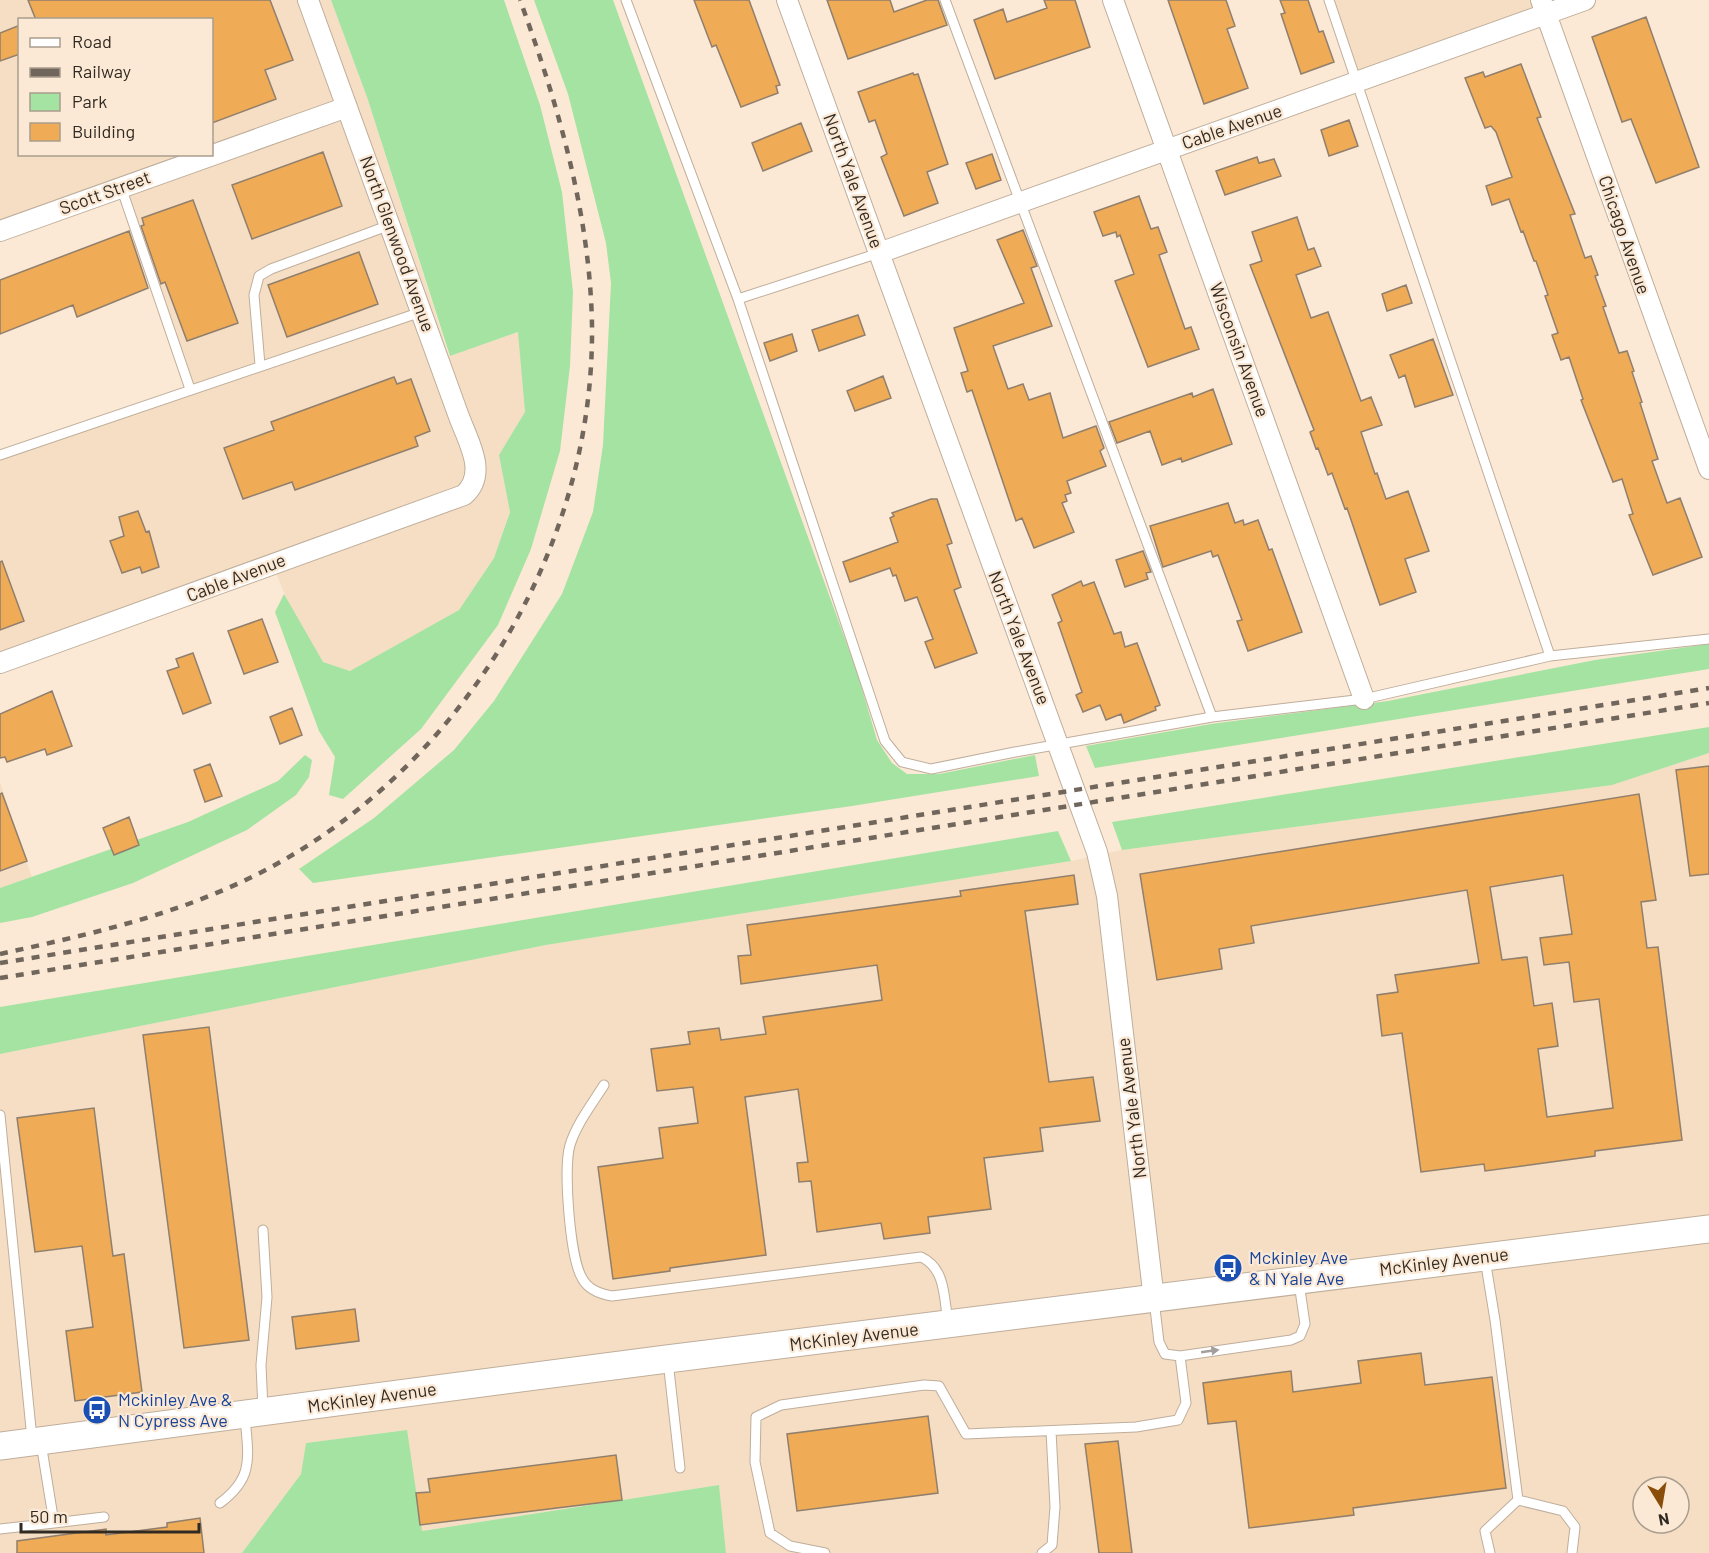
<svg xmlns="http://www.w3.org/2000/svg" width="1709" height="1553" viewBox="0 0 1709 1553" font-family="Barlow,sans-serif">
  <rect width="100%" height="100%" fill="#fbe9d5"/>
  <path fill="#f5dec4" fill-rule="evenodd" d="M0 0H331L367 97 449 356 519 332 525 412 499 455 510 511 494 558 459 610 350 671 323 662 292 611 272 564 0 663V455L189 389 121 188 0 231ZM20 20H212V154H20Z
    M1329 0H1541L1547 14 1359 83Z
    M1709 753V1553H726L719 1485 421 1531 406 1430 306 1443 301 1474 242 1553H0V1054L546 945 1071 861 1122 850 1612 785ZM1643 1487H1679V1523H1643Z
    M0 782 32 877 0 888Z"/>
  <path fill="#a4e3a1" d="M331 0H504L540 105 562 192 573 292 570 366 560 451 531 549 498 625 421 729 343 799 329 795 335 757 319 731 275 612 284 594 323 662 350 671 459 610 494 558 510 512 499 455 525 412 518 332 450 356 367 97Z
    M534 0H613L857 672 877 740 892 763 907 774H939L1035 755 1039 776 852 806 313 883 299 869 374 818 454 750 494 701 562 594 593 512 603 445 611 283 606 243 568 94Z
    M1709 644V669L1095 768 1086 746 1211 724 1388 701 1595 660Z
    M1709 727V753L1612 785 1122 850 1112 822Z
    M305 755 312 760 309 777 296 795 247 830 133 883 32 917 0 923V888L188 822 278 781Z
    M1058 831 1071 861 546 945 0 1054V1007Z
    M407 1430 422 1531 719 1485 726 1553H242L301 1474 306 1443Z"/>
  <path fill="#efab55" stroke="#907f6d" stroke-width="1.5" fill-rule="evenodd" d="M28 0H270L293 60 265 70 276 99 212 123V20H36Z
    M694 0H749L780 85 776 86 778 93 741 107 716 45 712 47Z
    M827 0H890L894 12 927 0H938L947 25 848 59Z
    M1044 0H1075L1090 47 995 79 974 20 1003 9 1007 22 1047 8Z
    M1168 0H1226L1235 26 1227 29 1248 88 1204 104Z
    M1280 0H1308L1319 32 1323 31 1334 62 1301 74 1281 14 1285 13Z
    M1646 17 1699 167 1656 183 1631 119 1622 122 1592 37Z
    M20 25V54L0 61V33Z
    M1521 64 1541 117 1537 118 1575 214 1570 215 1585 258 1591 256 1598 275 1595 276 1606 306 1603 307 1619 353 1627 351 1634 371 1632 372 1642 402 1640 403 1658 459 1652 461 1667 503 1680 498 1702 557 1653 575 1629 515 1633 514 1622 479 1613 482 1581 400 1583 399 1569 357 1561 360 1552 335 1558 333 1545 296 1548 295 1536 261H1534L1523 231 1521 232 1509 199 1492 205 1486 186 1512 177 1496 132 1491 126 1485 128 1465 78 1483 72 1485 77Z
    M913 73 914 75 918 74 948 164 927 172 938 203 904 216 881 157 887 154 875 120 869 122 858 92Z
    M1349 120 1358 146 1329 156 1321 130Z
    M801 123 812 151 763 171 752 143Z
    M323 152 342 206 252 239 232 185Z
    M992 154 1001 180 976 189 966 163Z
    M1257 157 1259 163 1274 159 1281 176 1225 195 1216 171Z
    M1139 196 1151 229 1158 227 1167 252 1159 255 1185 329 1191 327 1199 349 1148 367 1115 281 1134 274 1120 235 1117 237 1116 232 1103 236 1094 212Z
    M193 200 238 323 187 341 165 282 161 284 141 226 144 225 142 218Z
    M1297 217 1308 250 1314 248 1321 266 1296 275 1311 318 1328 312 1361 401 1371 397 1382 425 1361 432 1375 474 1377 473 1386 499 1408 491 1429 551 1405 559 1416 592 1380 605 1347 508 1345 509 1332 473 1328 475 1318 448 1316 449 1310 432 1314 430 1250 265 1262 261 1252 232Z
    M1023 230 1037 266 1031 268 1052 326 993 346 1008 389 1023 384 1029 400 1050 393 1063 438 1096 426 1104 448 1100 451 1106 466 1067 481 1071 493 1065 495 1067 501 1062 503 1074 532 1034 548 1022 518 1016 521 972 390 967 392 961 373 968 371 954 328 1024 303 997 240Z
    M129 231 148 288 77 317 73 305 0 334V280Z
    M359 252 378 304 287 337 268 285Z
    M1406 285 1412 303 1387 311 1382 294Z
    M858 315 865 335 819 351 812 330Z
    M792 334 797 351 770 361 764 343Z
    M1433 339 1453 395 1415 407 1405 375 1399 378 1390 355Z
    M883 376 891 398 855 411 847 391Z
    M394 377 397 384 411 379 430 431 415 437 418 446 295 490 292 482 243 499 224 448 274 430 271 422Z
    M1213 389 1232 444 1182 462 1181 458 1162 465 1150 431 1117 443 1109 422 1192 393 1193 397Z
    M931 499H937L952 543 947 545 961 587 954 590 977 653 935 668 925 642 933 639 917 597 905 601 896 575 893 576 890 568 850 582 843 562 898 542 890 518 894 516 892 513Z
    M1228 503 1235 523 1243 520 1244 525 1258 520 1269 550 1272 549 1302 632 1248 651 1237 621 1242 620 1218 555 1213 557 1211 551 1163 567 1150 526Z
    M138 511 146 532 149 531 159 567 142 573 140 567 122 573 110 541 124 536 119 517Z
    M1143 551 1151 572 1146 573 1148 579 1125 587 1116 560Z
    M2 561 24 621 0 630V562Z
    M1081 581 1083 586 1094 582 1114 634 1121 632 1125 647 1137 643 1160 705 1155 707 1156 710 1124 723 1121 714 1106 720 1100 705 1083 712 1076 695 1082 692 1058 623 1062 621 1052 595Z
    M262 619 278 662 244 674 228 631Z
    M193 653 211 703 183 714 167 671 179 667 176 659Z
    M52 691 72 746 47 755 45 749 7 762 5 757 0 758V714Z
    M292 708 302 735 280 744 270 717Z
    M210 764 222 796 205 802 194 770Z
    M1709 766V874L1690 876 1676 770Z
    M2 793 27 861 0 871V794Z
    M1639 794 1656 900 1641 902 1647 948 1658 947 1682 1140 1595 1151V1156L1485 1171 1484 1164 1421 1172 1402 1033 1382 1036 1377 995 1398 992 1395 975 1479 963 1467 890 1251 926 1254 943 1219 949 1222 969 1157 980 1140 874ZM1563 875 1572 934 1540 938 1544 965 1569 962 1574 1002 1599 999 1613 1108 1547 1117 1538 1049 1558 1046 1552 1003 1534 1006 1527 957 1502 960 1490 887Z
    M129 817 139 845 114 855 103 828Z
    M1074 875 1078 904 1025 911 1049 1082 1093 1077 1100 1121 1040 1128 1043 1151 984 1158 991 1209 928 1217 930 1233 884 1239 881 1223 817 1232 811 1181 799 1182 797 1163 808 1162 798 1089 745 1097 766 1255 670 1268V1271L613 1279 598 1167 663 1158 659 1128 698 1123 693 1087 657 1091 651 1049 690 1044 688 1032 719 1028 721 1040 766 1034 763 1017 882 1000 877 965 741 984 738 956 751 955 747 925 961 896 960 891Z
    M209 1027 249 1340 184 1348 143 1035Z
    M94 1108 113 1256 124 1254 142 1392 75 1401 66 1331 93 1327 82 1246 35 1252 17 1118Z
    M355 1309 359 1341 296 1349 292 1317Z
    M1421 1353 1425 1385 1492 1377 1506 1488 1353 1508 1354 1515 1249 1528 1236 1421 1208 1424 1203 1383 1291 1371 1293 1392 1361 1383 1358 1361Z
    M928 1416 938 1493 797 1511 787 1434Z
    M1118 1441 1132 1553H1099L1085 1444Z
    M616 1455 622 1500 420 1525 416 1493 430 1492 428 1479Z
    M200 1518 204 1553H17V1541L106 1529V1535L167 1527V1523Z"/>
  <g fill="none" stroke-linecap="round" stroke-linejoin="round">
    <g stroke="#bfae9b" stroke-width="11">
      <path id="lane" d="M626 0 738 299 885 741 902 762 931 769 1015 752 1212 717 1364 699 1550 656 1709 639
        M945 0 1212 717
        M1329 0 1550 656
        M121 187 190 389
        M738 299 879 253
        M260 365 254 295 259 276 271 269 390 225
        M0 455 421 312
        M604 1085C592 1104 577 1123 570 1145 563 1168 570 1258 582 1278 588 1290 600 1294 612 1296L921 1257C946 1268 944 1299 948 1323
        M0 1115 32 1439
        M1485 1259 1495 1320 1518 1500
        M1154 1300 1159 1342 1165 1354 1180 1356 1291 1340 1300 1336 1305 1324 1299 1283
        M668 1361 680 1468
        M263 1410 261 1365 267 1297 263 1230
        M1518 1500 1563 1511 1575 1527 1572 1553
        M220 1503C255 1477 248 1456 245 1417
        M54 1523 104 1517
        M0 1529 54 1523 41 1443
        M825 1553 790 1546 770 1533 755 1462 756 1417 781 1405 924 1385 939 1386 966 1434 1136 1427 1178 1420 1186 1403 1180 1356
        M1042 1553 1052 1545 1055 1507 1051 1431
        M1490 1553 1485 1531 1518 1500"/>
    </g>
    <g stroke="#bfae9b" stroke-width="22">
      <path id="street" d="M787 0 1097 852 1107 896 1154 1300
        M1113 0 1364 699
        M1541 0 1709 469
        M0 231 347 107
        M879 253 1585 0
        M0 663 464 495C489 473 467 440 458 414L308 0"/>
    </g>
    <g stroke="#bfae9b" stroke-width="29">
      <path id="secondary" d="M0 1446 667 1359 1709 1229"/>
    </g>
    <use href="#lane" stroke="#fff" stroke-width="9"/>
    <use href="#street" stroke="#fff" stroke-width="20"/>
    <use href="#secondary" stroke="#fff" stroke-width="27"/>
    <path stroke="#71665b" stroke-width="4.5" stroke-dasharray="8 8" stroke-linecap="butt" d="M0 954C77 937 156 920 228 888 445 794 595 562 592 325 590 214 558 104 520 0
      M0 963 1709 688
      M0 978 1709 703"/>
  </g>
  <defs><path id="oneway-solid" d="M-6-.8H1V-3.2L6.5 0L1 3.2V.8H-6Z" transform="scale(1.5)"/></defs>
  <use fill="#a29f9c" href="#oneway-solid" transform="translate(1210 1351) rotate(-8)"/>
  <defs>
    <g id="bus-disc" transform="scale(1.5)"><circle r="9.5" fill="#1a4fb4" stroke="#fbe9d5"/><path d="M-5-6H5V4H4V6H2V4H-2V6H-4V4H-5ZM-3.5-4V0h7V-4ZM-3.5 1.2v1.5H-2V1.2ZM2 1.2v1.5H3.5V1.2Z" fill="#fff"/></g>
  </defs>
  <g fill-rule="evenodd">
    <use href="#bus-disc" x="1228" y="1268"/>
    <use href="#bus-disc" x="97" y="1410"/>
  </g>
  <g text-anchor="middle" stroke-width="4.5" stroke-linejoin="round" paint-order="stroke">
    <g font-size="18" fill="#312a22" stroke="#fbe9d5">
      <text transform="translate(1232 127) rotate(-19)" y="6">Cable Avenue</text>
      <text transform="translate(853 181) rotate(70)" y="6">North Yale Avenue</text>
      <text transform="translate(105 193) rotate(-20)" y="6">Scott Street</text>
      <text transform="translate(1624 235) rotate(71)" y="6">Chicago Avenue</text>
      <text transform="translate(397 244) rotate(70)" y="6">North Glenwood Avenue</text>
      <text transform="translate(1239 350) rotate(70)" y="6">Wisconsin Avenue</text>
      <text transform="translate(236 578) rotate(-21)" y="6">Cable Avenue</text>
      <text transform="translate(1019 638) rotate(69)" y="6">North Yale Avenue</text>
      <text transform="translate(1132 1108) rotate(-97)" y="6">North Yale Avenue</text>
      <text transform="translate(1444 1262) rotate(-7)" y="6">McKinley Avenue</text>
      <text transform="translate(854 1337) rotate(-7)" y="6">McKinley Avenue</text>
      <text transform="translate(372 1398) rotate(-8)" y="6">McKinley Avenue</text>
    </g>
    <g font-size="18" fill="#164399" stroke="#fbe9d5" text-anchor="start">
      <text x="1249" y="1264">Mckinley Ave<tspan x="1249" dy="21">&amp; N Yale Ave</tspan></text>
      <text x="118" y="1406">Mckinley Ave &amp;<tspan x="118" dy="21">N Cypress Ave</tspan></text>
    </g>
  </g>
  <rect x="18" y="18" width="195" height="138" fill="#fbe9d5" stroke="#aa9d8d" stroke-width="1.5"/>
  <rect x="30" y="38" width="30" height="9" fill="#ffffff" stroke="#aa9d8d" stroke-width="1.5"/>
  <text x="72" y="48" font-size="18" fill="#312a22">Road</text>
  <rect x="30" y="68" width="30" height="9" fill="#71665b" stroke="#aa9d8d" stroke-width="1.5"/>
  <text x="72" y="78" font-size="18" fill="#312a22">Railway</text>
  <rect x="30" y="93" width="30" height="18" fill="#a4e3a1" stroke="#aa9d8d" stroke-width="1.5"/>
  <text x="72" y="108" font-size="18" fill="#312a22">Park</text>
  <rect x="30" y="123" width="30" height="18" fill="#efab55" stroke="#aa9d8d" stroke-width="1.5"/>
  <text x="72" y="138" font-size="18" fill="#312a22">Building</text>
  <g transform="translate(1661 1505) rotate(169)"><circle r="28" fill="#fbe9d5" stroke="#aa9d8d" stroke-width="1.5"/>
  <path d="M0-4.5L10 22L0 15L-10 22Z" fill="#8a4e0a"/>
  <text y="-9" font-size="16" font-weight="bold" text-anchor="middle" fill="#312a22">N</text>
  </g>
  <path d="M21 1523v9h178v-9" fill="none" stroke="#312a22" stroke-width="3"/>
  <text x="30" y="1523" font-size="18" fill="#312a22" stroke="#fbe9d5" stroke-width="4.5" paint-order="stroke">50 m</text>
</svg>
